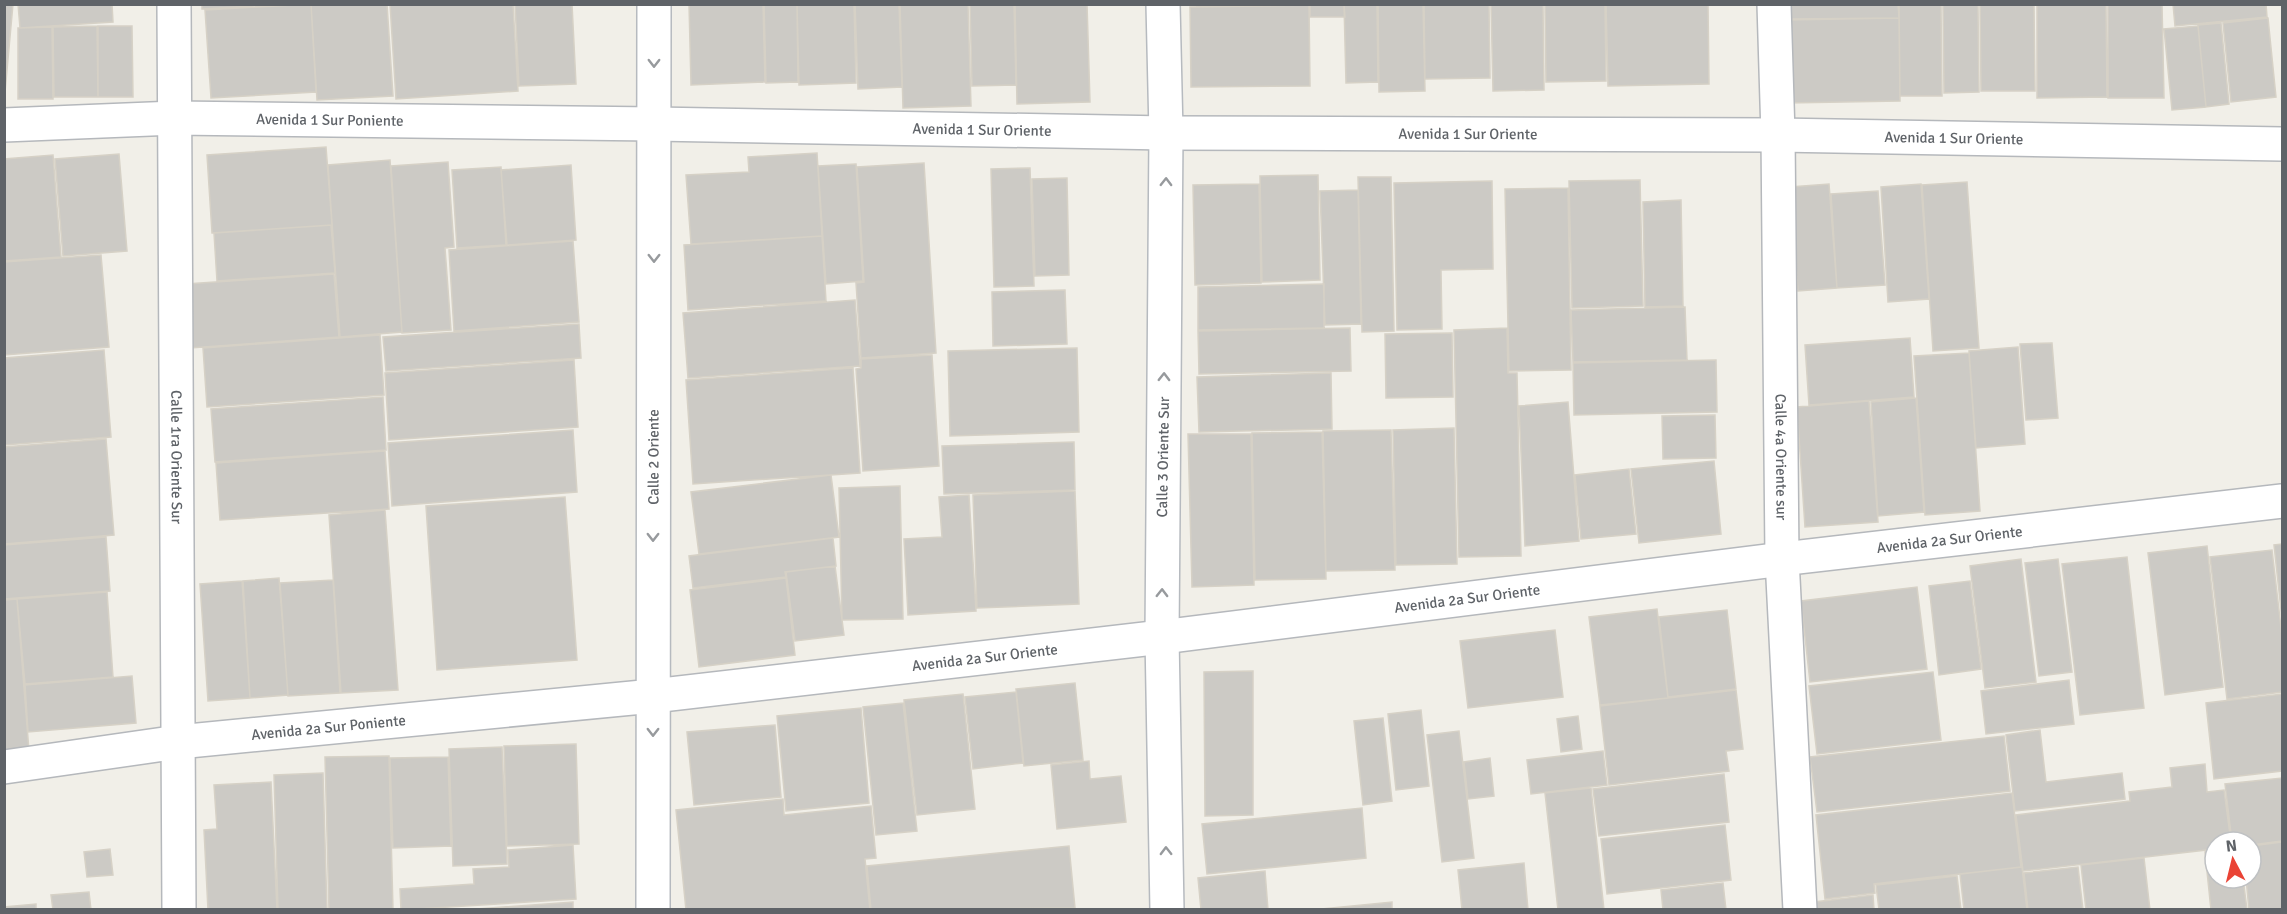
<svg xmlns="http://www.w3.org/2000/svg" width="2287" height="914" viewBox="0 0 2287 914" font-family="Signika,sans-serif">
  <rect width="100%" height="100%" fill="#f1efe8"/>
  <path fill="#cccac5" stroke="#d6d1c6" stroke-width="1.5" d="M4 4H13L5 92H4Z
    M18 4H112L113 22 20 28Z
    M202 4H284L202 9Z
    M311 4 316 92 211 98 205 10Z
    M311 4H387L393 96 317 100Z
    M390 4H513L518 91 396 99Z
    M515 4H572L576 84 519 86Z
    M689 4H763L765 82 691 85Z
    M764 4H797L798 82 766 83Z
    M797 4H854L856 83 799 85Z
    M855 4H899L902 87 858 89Z
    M900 4H968L971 106 903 108Z
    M970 4H1014L1016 85 972 86Z
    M1015 4H1087L1090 102 1017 104Z
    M1197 4H1309V5L1197 7Z
    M1310 4H1344L1345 17H1310Z
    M1344 4H1377L1378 82 1346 83Z
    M1378 4H1423L1425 91 1379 92Z
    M1424 4H1489L1490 78 1425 79Z
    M1491 4H1543L1544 90 1493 91Z
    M1545 4H1605L1606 81 1546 82Z
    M1606 4H1708L1709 84 1608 86Z
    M1791 4H1898L1899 18 1791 19Z
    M1899 4H1941L1942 96H1900Z
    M1943 4H1978L1979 92 1944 93Z
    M1980 4H2034L2035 91H1981Z
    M2037 4H2106L2107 97 2037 98Z
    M2108 4H2162L2164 98H2108Z
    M2173 4H2266L2267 17 2175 26Z
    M1309 5 1310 86 1191 87 1190 7Z
    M1899 18 1900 101 1787 103 1786 20Z
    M2268 18 2276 97 2231 102 2223 23Z
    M2221 23 2229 104 2206 107 2198 25Z
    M97 26 98 97H54L53 27Z
    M98 26H132L133 97H98Z
    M2198 26 2206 107 2172 110 2164 29Z
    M52 27 53 99H18V28Z
    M326 147 332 225 212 233 207 155Z
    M817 153 822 236 691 244 686 175 749 172 748 157Z
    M119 154 127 251 63 256 55 159Z
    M53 155 61 257 4 261V159Z
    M390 160 402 332 340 337 328 165Z
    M448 162 454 247 445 248 451 330 402 333 391 166Z
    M924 163 936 353 861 358 856 283 864 282 857 167Z
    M856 164 863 281 826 284 818 166Z
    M571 165 576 240 507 245 501 170Z
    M501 167 506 245 457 248 452 170Z
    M1030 168 1034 286 994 287 991 169Z
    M1318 175 1320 280 1262 282 1260 176Z
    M1358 177H1391L1394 331 1362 332Z
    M1067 178 1069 275 1035 276 1032 179Z
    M1640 180 1643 306 1572 308 1569 181Z
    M1492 181 1493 269 1441 270 1442 329 1397 330 1394 183Z
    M1967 182 1979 348 1933 351 1922 185Z
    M1259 184 1261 283 1195 285 1193 185Z
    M1829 184 1837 288 1798 291 1790 187Z
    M1921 184 1929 299 1888 302 1881 187Z
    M1568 188 1571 370 1509 371 1505 189Z
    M1358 190 1361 324 1325 325 1320 191Z
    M1878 191 1885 285 1837 288 1831 194Z
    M1681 200 1683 306 1645 307 1643 202Z
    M331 225 335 273 217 281 214 233Z
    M822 236 826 301 688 310 684 245Z
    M573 241 579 322 454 331 449 250Z
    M101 255 109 347 4 355V262Z
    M334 274 339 337 190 348 186 284Z
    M1324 284V328L1198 330V287Z
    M1065 290 1067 344 993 346 992 292Z
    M855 300 860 366 688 378 683 313Z
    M1685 307 1687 360 1573 362 1571 310Z
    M579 324 581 358 386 371 383 337Z
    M1350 328 1351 371 1199 374 1198 331Z
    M1507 328 1508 373H1517L1521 556 1459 557 1454 330Z
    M1452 333 1453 397 1386 398 1385 334Z
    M380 335 384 395 207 407 203 348Z
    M1910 338 1914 397 1809 405 1805 345Z
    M2052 343 2058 418 2026 420 2020 344Z
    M2018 347 2025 444 1976 448 1969 351Z
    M1077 348 1079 432 950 436 948 351Z
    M104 350 111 437 4 445V358Z
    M1969 353 1980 511 1925 515 1914 356Z
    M932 355 939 466 863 471 856 369 861 368V359Z
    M574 360 578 427 389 440 385 373Z
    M1716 360 1717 412 1574 415 1573 363Z
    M853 368 860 473 693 484 686 380Z
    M1331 373 1332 429 1199 432 1197 377Z
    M383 397 386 450 215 462 211 409Z
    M1916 398 1924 512 1878 516 1871 402Z
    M1869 401 1878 522 1805 527 1797 407Z
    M1568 402 1579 541 1525 546 1519 406Z
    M1715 415 1716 458 1663 459 1662 416Z
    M1454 428 1457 564 1396 565 1393 430Z
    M573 430 577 492 392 506 388 443Z
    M1391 430 1395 570 1326 571 1323 431Z
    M1322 432 1326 579 1255 580 1252 433Z
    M1188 434H1251L1254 585 1192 587Z
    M106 439 114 535 4 544V447Z
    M1074 442 1075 490 944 494 942 446Z
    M385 451 389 509 220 520 216 463Z
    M1714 461 1721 534 1639 543 1631 469Z
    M1629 469 1636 534 1581 539 1575 475Z
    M831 475 839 537 699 554 691 492Z
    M900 486 903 619 842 620 839 488Z
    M1075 491 1079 604 977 608 973 495Z
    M969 495 976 611 908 615 904 539 942 537 939 497Z
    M565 497 577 660 437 670 426 506Z
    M385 510 398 690 341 693 329 515Z
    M106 537 110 591 4 599V545Z
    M833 538 836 566 785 572 786 577 693 588 689 556Z
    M2282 544V619L2274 545Z
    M2207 546 2223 687 2165 695 2148 553Z
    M2272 550 2282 636V692L2227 699 2210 557Z
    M2127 557 2144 708 2080 715 2062 564Z
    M2021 559 2036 682 1985 688 1970 566Z
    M2058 559 2072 672 2039 676 2025 563Z
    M835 566 844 635 795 641 786 572Z
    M279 578 288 695 250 698 243 581Z
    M786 578 795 655 699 667 690 590Z
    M333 580 340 693 288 696 280 583Z
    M242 581 250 698 208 701 200 584Z
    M1970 581 1981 669 1939 675 1929 586Z
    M1917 587 1927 669 1810 682 1801 601Z
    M107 592 113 677 25 684 17 599Z
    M17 599 29 751 4 753V600Z
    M1657 609 1668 698 1600 705 1589 617Z
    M1727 610 1736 689 1668 697 1659 617Z
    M1555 630 1563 697 1468 708 1460 641Z
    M1253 671V815L1205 816 1204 672Z
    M1933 672 1941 740 1817 754 1809 686Z
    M132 676 136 723 28 732 25 685Z
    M2069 680 2074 724 1986 734 1981 691Z
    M1075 683 1083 760 1024 766 1016 689Z
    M1736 690 1743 749 1726 751 1729 771 1609 785 1600 706Z
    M1016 692 1023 763 973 769 965 697Z
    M963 694 975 809 917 815 904 700Z
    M2282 694V771L2214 779 2206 703Z
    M903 703 917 831 876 835 863 707Z
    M861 708 869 803 786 811 777 716Z
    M1421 710 1429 786 1396 790 1388 714Z
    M1578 716 1582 749 1561 752 1557 719Z
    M1383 718 1392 801 1363 805 1354 721Z
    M775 725 781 797 694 805 687 732Z
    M2040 730 2046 782 2122 773 2125 799 2015 811 2006 735Z
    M1459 731 1474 858 1442 862 1427 735Z
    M2004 736 2010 791 1817 812 1810 757Z
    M576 744 579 844 507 846 504 746Z
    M502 747 507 864 453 866 449 749Z
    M1603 751 1607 785 1531 794 1527 760Z
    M389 756 393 910H329L325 757Z
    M448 757 451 846 393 848 390 758Z
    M1490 758 1494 796 1468 799 1464 762Z
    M1089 761 1090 779 1121 776 1126 822 1057 829 1051 765Z
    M2205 764 2207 792 2224 790 2231 842H2215V849L2023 871 2016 815 2130 801 2129 792 2172 787 2170 768Z
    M323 773 327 910H278L274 775Z
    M1724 774 1729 822 1599 836 1593 789Z
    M2282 778V841L2251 845V842H2232L2225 784Z
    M271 782 277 910H208L204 830 217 829 214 785Z
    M1591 788 1604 910H1558L1545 793Z
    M2012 793 2021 867 1874 884 1875 893 1825 899 1816 815Z
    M783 799 784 815 871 806 876 858 865 859 870 910H686L676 810Z
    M1362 808 1366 858 1207 874 1202 824Z
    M1725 825 1731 880 1607 894 1601 839Z
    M2282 842V910H2249L2246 878H2251V846Z
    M573 845 576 899 401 910 400 889 474 884 473 869 509 867 508 850Z
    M1069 846 1075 908 871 910 867 866Z
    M110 849 113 875 87 877 84 852Z
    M2215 851V878H2243L2247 910H2211L2205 852Z
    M2144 858 2150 910H2086L2081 865Z
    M1524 863 1528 910H1462L1458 870Z
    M2022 867 2027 910H1964L1960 874Z
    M2078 867 2083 910H2028L2024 873Z
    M1265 871 1268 910H1201L1198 878Z
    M1957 876 1961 910H1879L1876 885Z
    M1723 883 1726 910H1663L1661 890Z
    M89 892 91 910H53L51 895Z
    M1873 895 1874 910H1815L1814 902Z
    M573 902V910H463Z
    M1392 902V910H1322V909Z
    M36 904V910H4V907Z"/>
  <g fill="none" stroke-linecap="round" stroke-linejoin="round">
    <g stroke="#b5b8bc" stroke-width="36">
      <g id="minor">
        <path id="s1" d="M174 4 179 910"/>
        <path id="s2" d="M1774 4 1778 135 1782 559 1800 910"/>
        <path id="s3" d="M655 124 1166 133 1778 135 2282 144"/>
        <path id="s4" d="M4 767 178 742 653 696 1162 637 1782 559 2282 501"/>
      </g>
    </g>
    <g stroke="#b5b8bc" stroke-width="36">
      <g id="tertiary">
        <path id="s5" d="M4 125 175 118 655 124"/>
      </g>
    </g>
    <g stroke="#b6babf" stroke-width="36">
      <g id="secondary">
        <path d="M1163 4 1166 133 1162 637 1167 910"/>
        <path id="s6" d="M653 910 654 4"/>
      </g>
    </g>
    <use href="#minor" stroke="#fff" stroke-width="33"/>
    <use href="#tertiary" stroke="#fff" stroke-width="33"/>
    <use href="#secondary" stroke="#fff" stroke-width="33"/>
  </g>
  <defs><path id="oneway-chevron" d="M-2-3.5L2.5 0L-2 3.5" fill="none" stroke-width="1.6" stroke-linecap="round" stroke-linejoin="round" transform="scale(1.5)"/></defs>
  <g stroke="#979a9d">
    <use href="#oneway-chevron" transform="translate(654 63) rotate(90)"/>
    <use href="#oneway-chevron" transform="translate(1166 182) rotate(-89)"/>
    <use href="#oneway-chevron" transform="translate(654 258) rotate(90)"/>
    <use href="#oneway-chevron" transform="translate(1164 377) rotate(-89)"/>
    <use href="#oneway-chevron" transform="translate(653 537) rotate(90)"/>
    <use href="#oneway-chevron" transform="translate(1162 593) rotate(-89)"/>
    <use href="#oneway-chevron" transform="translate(653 732) rotate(90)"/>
    <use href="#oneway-chevron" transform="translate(1166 851) rotate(-91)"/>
  </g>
  <g text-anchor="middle" stroke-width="5" stroke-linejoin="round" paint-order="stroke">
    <g font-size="15" fill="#5f6368" stroke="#fff">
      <text dy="5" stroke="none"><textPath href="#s5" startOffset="326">Avenida 1 Sur Poniente</textPath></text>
      <text dy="5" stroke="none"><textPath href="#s3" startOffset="327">Avenida 1 Sur Oriente</textPath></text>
      <text dy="5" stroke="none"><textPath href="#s3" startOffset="813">Avenida 1 Sur Oriente</textPath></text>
      <text dy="5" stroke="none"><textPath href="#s3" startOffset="1299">Avenida 1 Sur Oriente</textPath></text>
      <text dy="5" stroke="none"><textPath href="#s1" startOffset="453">Calle 1ra Oriente Sur</textPath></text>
      <text dy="5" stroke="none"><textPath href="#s6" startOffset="453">Calle 2 Oriente</textPath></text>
      <text transform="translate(1163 457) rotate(-89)" y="5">Calle 3 Oriente Sur</text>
      <text dy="5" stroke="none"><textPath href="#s2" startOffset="453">Calle 4a Oriente sur</textPath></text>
      <text dy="5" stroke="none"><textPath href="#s4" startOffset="1959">Avenida 2a Sur Oriente</textPath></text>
      <text dy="5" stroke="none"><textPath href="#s4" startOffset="1473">Avenida 2a Sur Oriente</textPath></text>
      <text dy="5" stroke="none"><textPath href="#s4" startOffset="987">Avenida 2a Sur Oriente</textPath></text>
      <text dy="5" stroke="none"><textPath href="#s4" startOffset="327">Avenida 2a Sur Poniente</textPath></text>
    </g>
  </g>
  <rect width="2287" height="914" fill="none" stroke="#5f6368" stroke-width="12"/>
  <g transform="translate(2233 860) rotate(353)"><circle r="28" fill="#ffffff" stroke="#bfc1c3" stroke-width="1.5"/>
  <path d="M0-4.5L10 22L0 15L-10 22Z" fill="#ea4335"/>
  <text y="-9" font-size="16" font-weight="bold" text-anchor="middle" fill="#5f6368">N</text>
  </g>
</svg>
